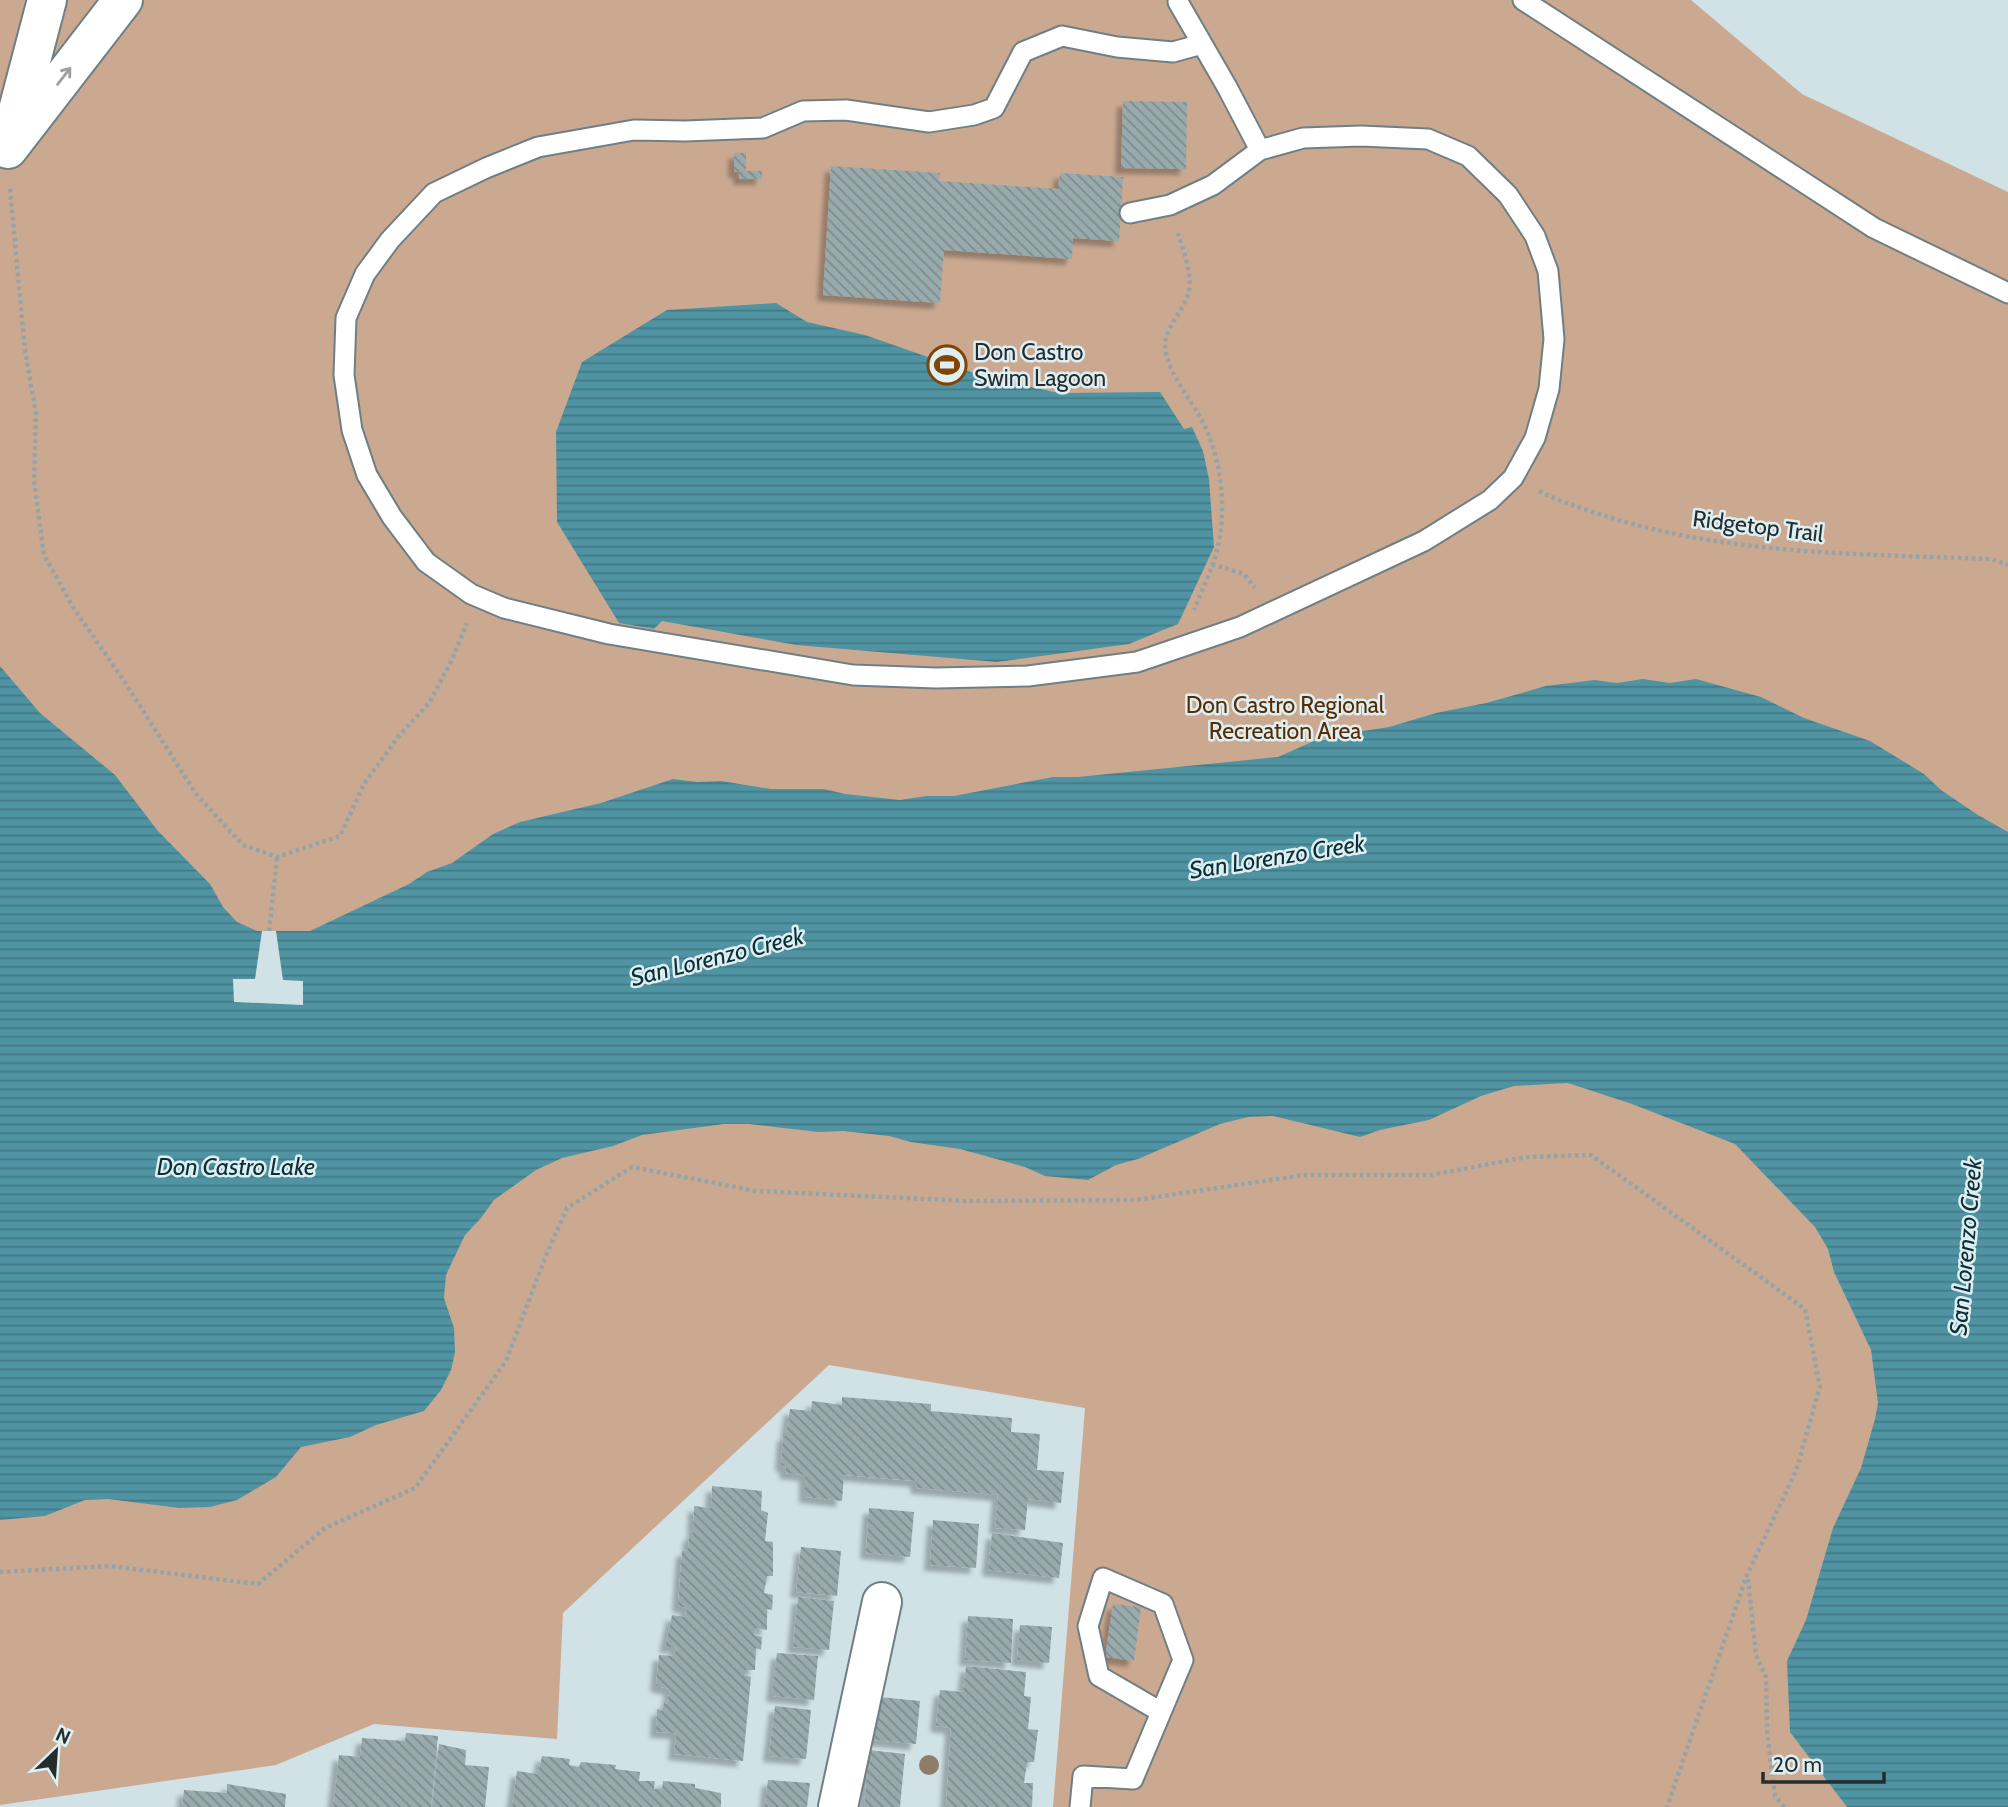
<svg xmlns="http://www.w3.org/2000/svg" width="2008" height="1807" viewBox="0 0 2008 1807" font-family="Cabin,sans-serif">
  <defs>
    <pattern id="water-rules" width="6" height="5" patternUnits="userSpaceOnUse" patternTransform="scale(1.75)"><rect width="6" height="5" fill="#5094a3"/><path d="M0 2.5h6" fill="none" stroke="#427985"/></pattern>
    <pattern id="building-back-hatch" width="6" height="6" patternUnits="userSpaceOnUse" patternTransform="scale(1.75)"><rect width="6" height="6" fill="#99aaad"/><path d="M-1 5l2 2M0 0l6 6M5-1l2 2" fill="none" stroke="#7d8b8d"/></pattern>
    <filter id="shadow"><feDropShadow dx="-6" dy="6" stdDeviation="2" flood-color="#0004"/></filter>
  </defs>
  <rect width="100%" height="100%" fill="#d0e2e6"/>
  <path fill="#cba990" d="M0 0H1691L1802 94 2008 192V1807H1053L1085 1408 829 1365 563 1613 557 1739 374 1724 276 1765 0 1805Z"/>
  <path fill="url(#water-rules)" d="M776 303 807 322 865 335 985 377 1059 393 1160 392 1184 429 1192 427 1203 451 1209 479 1214 547 1178 624 1129 644 997 662 796 645 662 621 654 629 619 623 557 522 556 432 582 362 667 310Z
    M0 666 40 713 115 775 158 831 210 884 223 907 237 922 257 931H310L409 884 427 872 452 863 493 834 520 822 601 803 673 779 697 782 721 781 771 789H824L845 794 900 800 926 796H954L1053 777H1078L1278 757 1314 741 1335 739 1363 731 1389 727 1436 713 1486 703 1546 686 1594 680 1617 683 1643 679 1670 683 1696 679 1761 697 1804 718 1870 741 1924 774 1941 790 1978 815 2008 832V1807H1847L1790 1732 1787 1661 1806 1620 1833 1528 1861 1468 1875 1419 1878 1403 1871 1350 1834 1272 1828 1249 1815 1227 1735 1144 1632 1104 1568 1083 1514 1086 1481 1096 1429 1120 1380 1130 1360 1137 1273 1116 1248 1117 1220 1124 1138 1159 1116 1165 1088 1180 1045 1176 1025 1167 960 1149 911 1142 889 1136 843 1131 818 1132 749 1124H724L642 1135 613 1146 562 1158 536 1170 494 1200 481 1218 465 1235 446 1275 444 1298 454 1328 455 1352 451 1370 441 1390 424 1411 376 1425 350 1437 301 1447 276 1477 237 1500 210 1507 179 1508 108 1499 85 1500 45 1516 0 1520Z"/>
  <path fill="#d0e2e6" d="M262 931H276L283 980 303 981V1005L234 1002 233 979H255Z"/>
  <path fill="url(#building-back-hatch)" filter="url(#shadow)" d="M1123 101 1187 102 1186 169 1121 168Z
    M734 153H746V171H762V179H739V172H734Z
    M831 166 940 173 939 181 1058 189 1060 173 1123 177 1119 241 1073 238 1072 259 944 250 940 303 823 295Z
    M842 1397 931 1404V1411L1012 1418 1011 1432 1040 1434 1037 1470 1064 1472 1061 1503 1028 1499 1025 1530 995 1528 998 1495 917 1488 916 1481 844 1475 842 1501 805 1497V1475L785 1473 786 1467 781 1465 783 1435 786 1436 790 1409 811 1411 812 1401 842 1405Z
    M712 1486 762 1491 761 1510 768 1513 765 1541 773 1542V1576H767L764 1593 773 1595 772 1610 767 1609V1630L756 1628 754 1635 762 1637 761 1650 756 1648 755 1670H744V1675L751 1677 743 1761 674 1754 676 1733 656 1732 657 1709 662 1711 664 1703 667 1704 670 1689 656 1686 659 1655 674 1656 676 1647H665L672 1615 685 1617 687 1608 678 1606 682 1551 688 1550 689 1535H693L694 1506 711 1508Z
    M869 1508 914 1512 910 1557 866 1553Z
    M933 1520 979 1524 976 1568 930 1565Z
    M992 1533 1063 1543 1059 1578 988 1570Z
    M801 1547 841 1551 837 1596 796 1592Z
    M798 1597 834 1601 829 1650 793 1647Z
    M1113 1604 1141 1607 1134 1661 1105 1657Z
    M968 1616 1013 1619 1011 1663 965 1660Z
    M1020 1625 1052 1627 1049 1663 1017 1660Z
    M777 1653 818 1656 814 1700 772 1696Z
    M966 1666 1026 1672 1024 1696 1031 1697 1028 1729 1038 1730 1034 1762H1027L1024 1783H1033L1032 1807H946L951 1728 936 1726 940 1690 963 1692Z
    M879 1697 920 1701 916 1744 874 1740Z
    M775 1706 811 1710 806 1759 769 1756Z
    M406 1733 438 1736 431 1807H333L339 1755 360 1757 362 1738 405 1741Z
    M439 1744 466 1750 465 1765 489 1767 485 1807H432Z
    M869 1750 905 1754 900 1807H864Z
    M542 1756 570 1759 569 1765 579 1767 581 1762 616 1765 615 1769 640 1772 639 1781H655L654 1789H662L663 1781 695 1784V1788L721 1793V1807H512L517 1771 538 1774Z
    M768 1780 810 1783 807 1807H765Z
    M227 1784 286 1794 285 1807H182L184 1790 227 1793Z"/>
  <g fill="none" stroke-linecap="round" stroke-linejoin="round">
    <g stroke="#6f7f83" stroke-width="23">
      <path id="service" d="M1523 0 1874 228 2008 293
        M1178 2 1227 87 1260 150
        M1130 213 1170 205 1213 185 1260 150 1303 138 1361 136 1428 139 1468 156 1508 195 1535 236 1548 271 1554 339 1549 389 1535 438 1513 478 1490 500 1424 541 1240 627 1137 662 1028 676 936 678 853 675 609 634 504 608 471 594 426 562 392 517 367 475 352 430 344 375 346 318 365 274 390 240 434 193 486 168 538 147 634 130 685 131 763 128 803 111 846 110 929 122 974 115 994 108 1023 52 1062 36 1117 47 1173 52 1202 44
        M1080 1807 1083 1776 1133 1779 1183 1660 1163 1604 1103 1578 1088 1626 1099 1676 1161 1712"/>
    </g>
    <g stroke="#6f7f83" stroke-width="42">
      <path id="minor" d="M12 133 47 0
        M8 149 123 0
        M838 1807 882 1602"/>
    </g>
    <path stroke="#95a3a7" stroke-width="4.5" stroke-dasharray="3.5 3.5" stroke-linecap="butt" d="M10 189 25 351 36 413 34 481 44 555 73 607 126 684 196 794 243 845 277 857 340 836 364 784 398 737 429 703 450 664 467 623
      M1178 233C1183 251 1192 271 1189 290 1185 312 1160 330 1166 354 1173 382 1195 403 1206 429 1222 464 1227 513 1217 550 1212 570 1202 590 1194 610
      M1539 491C1558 501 1578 507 1599 514 1724 555 1860 554 1991 559L2008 565
      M1212 564 1244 574 1255 588
      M269 931 277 857
      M0 1572 109 1566 258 1584 325 1528 415 1488 506 1361 545 1258 567 1208 632 1167 756 1191 968 1201 1136 1200 1304 1175H1431L1527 1157 1591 1155 1805 1309 1820 1387 1796 1471 1747 1575 1667 1807
      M1748 1579 1756 1655 1766 1677 1767 1731 1775 1796 1784 1807"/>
    <use href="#service" stroke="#fff" stroke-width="19"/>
    <use href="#minor" stroke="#fff" stroke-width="38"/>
  </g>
  <circle fill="#8e7e69" cx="929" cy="1765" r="10"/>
  <defs><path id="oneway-shaft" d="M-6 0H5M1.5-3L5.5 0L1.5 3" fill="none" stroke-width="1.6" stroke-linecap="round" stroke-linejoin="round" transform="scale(1.75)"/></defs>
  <use stroke="#9da0a1" href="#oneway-shaft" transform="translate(64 76) rotate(-52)"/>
  <defs>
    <g id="stadium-ring" transform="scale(2.0125)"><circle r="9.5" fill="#ddeff3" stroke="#824402" stroke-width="1.5"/><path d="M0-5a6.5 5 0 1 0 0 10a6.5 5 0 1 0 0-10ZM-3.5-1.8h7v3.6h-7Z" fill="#824402"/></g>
  </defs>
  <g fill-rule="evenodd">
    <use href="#stadium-ring" x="947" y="365"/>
  </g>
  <g text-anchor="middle" stroke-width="5" stroke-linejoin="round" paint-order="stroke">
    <g font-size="23" fill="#252c2e" stroke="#ddeff3" text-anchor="start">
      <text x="974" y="360">Don Castro<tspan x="974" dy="26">Swim Lagoon</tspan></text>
    </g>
    <g font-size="23" fill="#252c2e" stroke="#ddeff3">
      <text transform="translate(1758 526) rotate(7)" y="8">Ridgetop Trail</text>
    </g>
    <g font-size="23" fill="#582c02" stroke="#ddeff3">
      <text x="1285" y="713">Don Castro Regional<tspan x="1285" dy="26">Recreation Area</tspan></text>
    </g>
    <g font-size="24" font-style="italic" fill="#0c2f36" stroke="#ddeff3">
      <text transform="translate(1277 857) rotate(-9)" y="8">San Lorenzo Creek</text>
      <text transform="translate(717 957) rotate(-14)" y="8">San Lorenzo Creek</text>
      <text x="236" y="1175">Don Castro Lake</text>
      <text transform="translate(1966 1247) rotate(-85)" y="8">San Lorenzo Creek</text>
    </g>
  </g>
  <g transform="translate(56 1751) rotate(25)" stroke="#ddeff3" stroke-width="5" paint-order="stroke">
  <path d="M0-5L12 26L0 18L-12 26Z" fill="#252c2e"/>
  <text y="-10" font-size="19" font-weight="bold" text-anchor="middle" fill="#252c2e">N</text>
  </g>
  <path d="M1763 1772v10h121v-10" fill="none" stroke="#252c2e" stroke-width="3.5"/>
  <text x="1773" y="1772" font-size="21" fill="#252c2e" stroke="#ddeff3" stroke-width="5" paint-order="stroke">20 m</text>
</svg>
